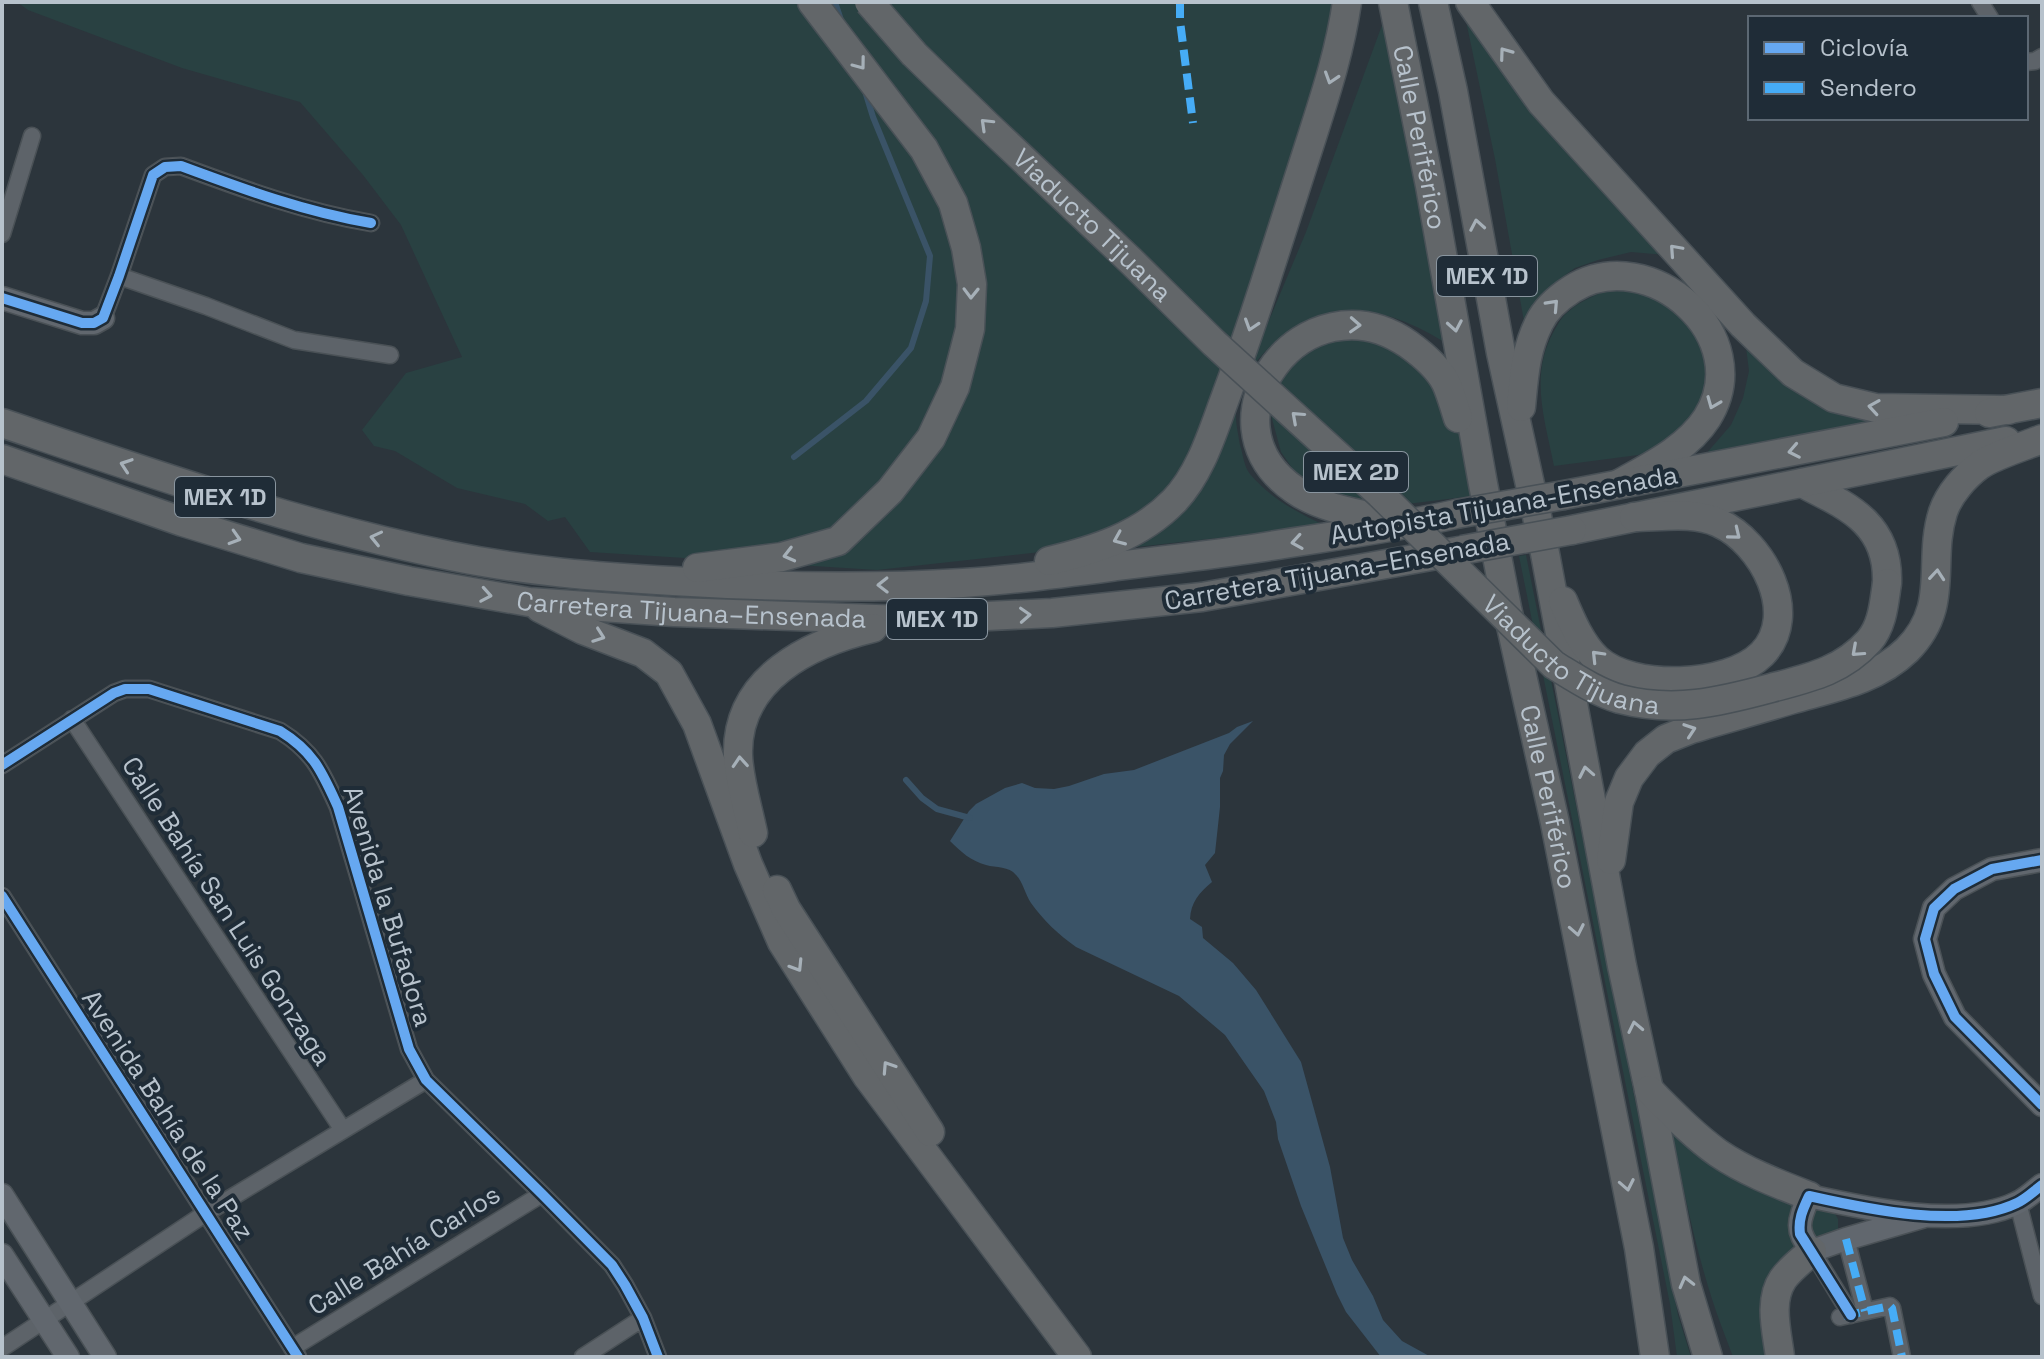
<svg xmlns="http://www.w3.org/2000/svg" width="2044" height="1359" viewBox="0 0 2044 1359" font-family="'Space Grotesk',sans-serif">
  <rect width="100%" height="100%" fill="#2c353c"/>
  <path fill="#294142" d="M17 2H1335L1334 22 1232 337 1194 462 1157 511 1058 550 877 570 590 552 565 517 548 521 525 504 457 488 395 451 374 446 362 430 406 373 462 357 401 225 363 175 300 102 182 68 28 10Z
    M1462 2H1472L1622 172 1787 366 1879 422 1705 455 1731 425 1743 398 1749 371 1746 347 1733 311 1666 255 1631 252 1598 260 1575 268 1557 281 1543 301 1527 338 1495 159Z
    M1385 17 1446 343C1417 325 1383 310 1348 310 1302 311 1239 360 1236 409 1235 421 1238 433 1240 445 1243 454 1244 467 1250 474 1270 498 1298 513 1326 526L1136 547 1171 518 1219 440 1306 232Z
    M1614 287 1662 292 1709 347 1706 401 1670 444 1638 455 1554 466C1545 420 1529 375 1554 331 1558 324 1562 316 1569 311 1581 300 1599 294 1614 287Z
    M1330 337 1395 342 1454 396 1481 495 1382 507 1349 505 1299 478 1281 452 1271 415 1275 391 1293 364 1313 347Z
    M1526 555 1678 1315 1691 1357H1677L1670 1304 1519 556Z
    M1671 1129 1800 1203 1791 1232 1794 1248 1772 1357H1733C1726 1338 1718 1318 1712 1299 1694 1243 1683 1186 1671 1129Z
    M1816 1208 1833 1210 1838 1219V1231L1810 1240 1805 1225Z"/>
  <path fill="#3a5367" d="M1253 721 1230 744 1224 755 1223 771 1220 778V807L1215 853 1205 865 1212 882C1199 893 1191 902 1190 919L1202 927 1203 938 1233 963 1256 990 1301 1062 1330 1167 1343 1238 1352 1260 1373 1296 1383 1320 1402 1341 1431 1357H1381L1346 1312 1337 1294 1301 1206 1278 1139 1276 1122 1264 1091 1225 1035 1179 996 1076 947C1059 935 1043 920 1031 903 1025 894 1023 882 1016 875 1009 866 996 868 986 865 971 861 961 852 950 841L969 811 976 804 1005 788 1022 783 1035 788 1054 789 1069 786 1104 774 1134 770 1229 733 1237 727Z"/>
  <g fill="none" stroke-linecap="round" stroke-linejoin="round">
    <path stroke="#3a5367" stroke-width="6" d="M835 2 842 23
      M794 457 866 401 911 348 926 301 930 256 873 117 865 91
      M906 780 922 798 937 809 970 818"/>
    <g stroke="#4a5156" stroke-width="19">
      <path id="street" d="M1980 2 1990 18
        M2026 62 2035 61 2042 57
        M2 234 32 136
        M119 276 206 306 294 340 390 355
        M103 318 119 276 153 175 165 167 181 166C243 189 305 212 371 223
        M72 719 343 1130
        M2 765 114 693 125 689H149L280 731C314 752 322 772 338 807L409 1049 426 1080 542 1194 612 1265 625 1285 643 1318 658 1357
        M2 896 298 1357
        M2018 1203 2042 1296
        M1846 1239 1865 1311
        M1812 1251 1851 1315
        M1840 1317 1890 1306 1892 1308 1902 1357
        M2 1348 206 1213 426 1080
        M292 1348 542 1194
        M583 1357 643 1318"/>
    </g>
    <g stroke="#4a5156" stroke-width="25">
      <path id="secondary" d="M2 298 82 323H94L103 318
        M2042 860 1992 869 1954 889 1934 908 1925 939 1934 974 1955 1017 2042 1105
        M2 1195 105 1357
        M1925 1216 1846 1239 1812 1251C1794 1230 1799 1220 1809 1196 1867 1209 1961 1230 2017 1203 2026 1199 2034 1191 2042 1185
        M2 1255 68 1357"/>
    </g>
    <g stroke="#495157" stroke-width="31">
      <g id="highway">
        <path id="s1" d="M1393 2 1430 186 1483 484 1507 608 1555 823 1639 1248 1655 1357"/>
        <path d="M1433 2 1453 91 1501 353 1544 548 1622 966 1649 1090 1686 1284 1708 1357"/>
        <path d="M1470 2 1541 102 1743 325 1793 373 1834 398 1876 408 2008 410"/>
        <path d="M1521 407C1524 377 1525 351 1539 323 1546 308 1558 298 1572 289 1650 241 1758 337 1707 418 1687 449 1649 467 1619 484"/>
        <path d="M1989 413 2042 403"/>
        <path d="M2 423C150 473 298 525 451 556 524 571 598 577 673 581 769 587 867 589 963 583 1015 580 1066 573 1118 566 1165 560 1211 555 1258 548 1324 537 1391 529 1456 514"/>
        <path id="s2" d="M2 459 183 522 301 558 409 581 529 602 674 612 904 620 1052 613 1202 597 1459 551"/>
        <path d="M1802 483C1847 506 1889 523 1887 583"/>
        <path d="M1564 495 1944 422"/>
        <path d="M1393 521C1361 514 1322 509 1295 490 1194 421 1305 273 1408 344 1422 354 1438 367 1446 383 1451 394 1454 406 1458 418"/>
        <path d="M1572 530 2006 441"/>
        <path d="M1049 561C1095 550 1140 536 1174 501 1199 475 1211 437 1223 404 1238 364 1252 323 1265 283 1280 236 1295 190 1310 143 1325 96 1340 51 1347 2"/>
        <path d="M697 568 782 557 838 541 890 491 931 438 955 387 970 329 972 284 966 248 953 203 924 149 812 2"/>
        <path d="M1563 601C1571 620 1581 644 1597 659 1632 691 1728 688 1762 654 1801 614 1762 542 1719 523 1694 511 1661 517 1634 517"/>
        <path d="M540 608 583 630 643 653 669 673 697 724 748 864 782 942 867 1076 1077 1357"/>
        <path d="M753 833C748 808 739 781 738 755 736 678 810 643 873 628"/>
        <path d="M1611 860 1619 802 1629 778 1647 754 1666 739 1691 729C1724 719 1757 710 1790 700 1831 688 1875 681 1907 650 1951 606 1927 562 1943 512 1949 494 1965 476 1980 465 1995 455 2025 446 2042 439"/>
        <path d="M777 890 786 909 930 1132"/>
        <path d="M1649 1090C1671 1112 1693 1135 1718 1153 1746 1172 1778 1184 1809 1196"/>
        <path d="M1780 1357C1777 1332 1768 1301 1783 1279 1791 1268 1802 1260 1812 1251"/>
      </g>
    </g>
    <use href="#street" stroke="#5d6369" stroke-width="16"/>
    <use href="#secondary" stroke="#61676e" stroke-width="22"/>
    <use href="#highway" stroke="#626669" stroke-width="28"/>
    <g stroke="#495157" stroke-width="31" stroke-linecap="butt">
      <g id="highway-bridge">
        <path id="s3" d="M869 2 914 54 987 125 1131 261 1214 343 1380 494 1554 665C1574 677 1596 692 1620 699 1674 713 1719 702 1771 688 1809 678 1842 671 1869 641 1883 625 1884 602 1887 583"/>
        <path d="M1456 514 1564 495"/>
        <path d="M1462 550 1572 530"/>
      </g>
    </g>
    <use href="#highway-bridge" stroke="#626669" stroke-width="28"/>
    <path stroke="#46acf6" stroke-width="8" stroke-dasharray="16 8" stroke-linecap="butt" d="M1180 2V21L1193 123
      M1846 1239 1865 1311
      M1844 1316 1890 1306 1892 1308 1902 1357"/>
    <g stroke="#1f2c37" stroke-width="15">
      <path id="cycleway" d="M2 298 82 323H94L103 318 119 276 153 175 165 167 181 166C243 189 305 212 371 223
        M2 765 114 693 125 689H149L280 731C314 752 322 772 338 807L409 1049 426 1080 542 1194 612 1265 625 1285 643 1318 658 1357
        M2042 860 1992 869 1954 889 1934 908 1925 939 1934 974 1955 1017 2042 1105
        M2 896 298 1357
        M1851 1315 1800 1234C1798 1219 1803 1209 1809 1196 1867 1209 1961 1230 2017 1203 2026 1199 2034 1191 2042 1185"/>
    </g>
    <use href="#cycleway" stroke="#66a8f1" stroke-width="10"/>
  </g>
  <defs><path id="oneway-chevron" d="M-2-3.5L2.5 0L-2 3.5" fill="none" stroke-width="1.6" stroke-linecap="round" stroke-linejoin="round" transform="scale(2)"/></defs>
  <g stroke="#a6b0b8">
    <use href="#oneway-chevron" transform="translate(1505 53) rotate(-126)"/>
    <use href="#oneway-chevron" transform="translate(860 64) rotate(53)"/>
    <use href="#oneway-chevron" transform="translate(1331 78) rotate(108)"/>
    <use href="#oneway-chevron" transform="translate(986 124) rotate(-136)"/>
    <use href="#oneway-chevron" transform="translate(1477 225) rotate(-100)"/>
    <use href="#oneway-chevron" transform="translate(1675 250) rotate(-132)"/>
    <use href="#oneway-chevron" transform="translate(971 293) rotate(91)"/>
    <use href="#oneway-chevron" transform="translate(1553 305) rotate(-47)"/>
    <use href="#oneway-chevron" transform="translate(1251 325) rotate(108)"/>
    <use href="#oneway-chevron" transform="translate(1355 325) rotate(3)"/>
    <use href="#oneway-chevron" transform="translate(1455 326) rotate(80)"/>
    <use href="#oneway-chevron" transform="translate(1713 403) rotate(112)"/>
    <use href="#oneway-chevron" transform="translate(1874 407) rotate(-171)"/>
    <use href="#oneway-chevron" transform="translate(1297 417) rotate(-138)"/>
    <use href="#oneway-chevron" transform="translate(1794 451) rotate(169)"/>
    <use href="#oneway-chevron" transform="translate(126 465) rotate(-161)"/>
    <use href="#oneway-chevron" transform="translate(1735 534) rotate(39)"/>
    <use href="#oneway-chevron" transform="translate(235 538) rotate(17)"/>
    <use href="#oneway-chevron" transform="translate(376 538) rotate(-167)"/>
    <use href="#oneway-chevron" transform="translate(1119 539) rotate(157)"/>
    <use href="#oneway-chevron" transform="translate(1297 542) rotate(171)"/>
    <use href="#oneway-chevron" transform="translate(789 555) rotate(166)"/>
    <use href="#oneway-chevron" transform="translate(1937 575) rotate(-85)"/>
    <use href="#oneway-chevron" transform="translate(883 585) rotate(179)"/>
    <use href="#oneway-chevron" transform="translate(486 595) rotate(10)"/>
    <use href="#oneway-chevron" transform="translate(1025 615) rotate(-3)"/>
    <use href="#oneway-chevron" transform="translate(599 636) rotate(20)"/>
    <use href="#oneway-chevron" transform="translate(1857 651) rotate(138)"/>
    <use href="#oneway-chevron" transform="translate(1597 656) rotate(-134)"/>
    <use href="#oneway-chevron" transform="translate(1690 730) rotate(-19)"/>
    <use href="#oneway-chevron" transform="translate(740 762) rotate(-94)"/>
    <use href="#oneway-chevron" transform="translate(1586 772) rotate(-101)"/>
    <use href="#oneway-chevron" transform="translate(1577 930) rotate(79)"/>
    <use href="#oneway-chevron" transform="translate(797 966) rotate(58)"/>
    <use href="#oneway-chevron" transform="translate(1635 1027) rotate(-102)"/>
    <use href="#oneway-chevron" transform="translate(888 1067) rotate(-123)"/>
    <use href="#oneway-chevron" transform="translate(1627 1185) rotate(79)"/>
    <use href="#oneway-chevron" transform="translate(1686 1282) rotate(-104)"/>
  </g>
  <g text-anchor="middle" stroke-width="8" stroke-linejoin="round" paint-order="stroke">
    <g fill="#1f2c37" stroke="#89959f" stroke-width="2">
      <rect x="1437" y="256" width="100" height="40" rx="6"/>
      <rect x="1304" y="452" width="104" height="40" rx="6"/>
      <rect x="175" y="477" width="100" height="40" rx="6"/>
      <rect x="887" y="599" width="100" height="40" rx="6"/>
    </g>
    <g font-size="24" font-weight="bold" fill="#b7c2cc">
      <text x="1487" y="284">MEX 1D</text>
      <text x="1356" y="480">MEX 2D</text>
      <text x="225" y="505">MEX 1D</text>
      <text x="937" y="627">MEX 1D</text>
    </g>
    <g font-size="26" fill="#b7c2cc" stroke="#1f2c37">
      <text dy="9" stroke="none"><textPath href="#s1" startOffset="138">Calle Periférico</textPath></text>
      <text dy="9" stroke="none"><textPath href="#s3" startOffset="316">Viaducto Tijuana</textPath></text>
      <text transform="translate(1504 505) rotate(-10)" y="9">Autopista Tijuana-Ensenada</text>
      <text transform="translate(1337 571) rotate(-10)" y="9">Carretera Tijuana–Ensenada</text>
      <text dy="9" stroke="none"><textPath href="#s2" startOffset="710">Carretera Tijuana–Ensenada</textPath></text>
      <text dy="9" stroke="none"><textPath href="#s3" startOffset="964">Viaducto Tijuana</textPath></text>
      <text dy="9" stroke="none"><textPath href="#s1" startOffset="810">Calle Periférico</textPath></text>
      <text transform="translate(388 906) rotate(73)" y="9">Avenida la Bufadora</text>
      <text transform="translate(227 911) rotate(57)" y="9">Calle Bahía San Luis Gonzaga</text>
      <text transform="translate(168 1115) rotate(57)" y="9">Avenida Bahía de la Paz</text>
      <text transform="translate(404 1250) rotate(-32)" y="9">Calle Bahía Carlos</text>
    </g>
  </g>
  <rect width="2044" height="1359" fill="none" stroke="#b7c2cc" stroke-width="8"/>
  <rect x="1748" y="16" width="280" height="104" fill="#1f2c37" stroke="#5c6873" stroke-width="2"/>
  <rect x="1764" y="42" width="40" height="12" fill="#66a8f1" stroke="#5c6873" stroke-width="2"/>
  <text x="1820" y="56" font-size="24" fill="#b7c2cc">Ciclovía</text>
  <rect x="1764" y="82" width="40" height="12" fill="#46acf6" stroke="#5c6873" stroke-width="2"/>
  <text x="1820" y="96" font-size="24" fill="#b7c2cc">Sendero</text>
</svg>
